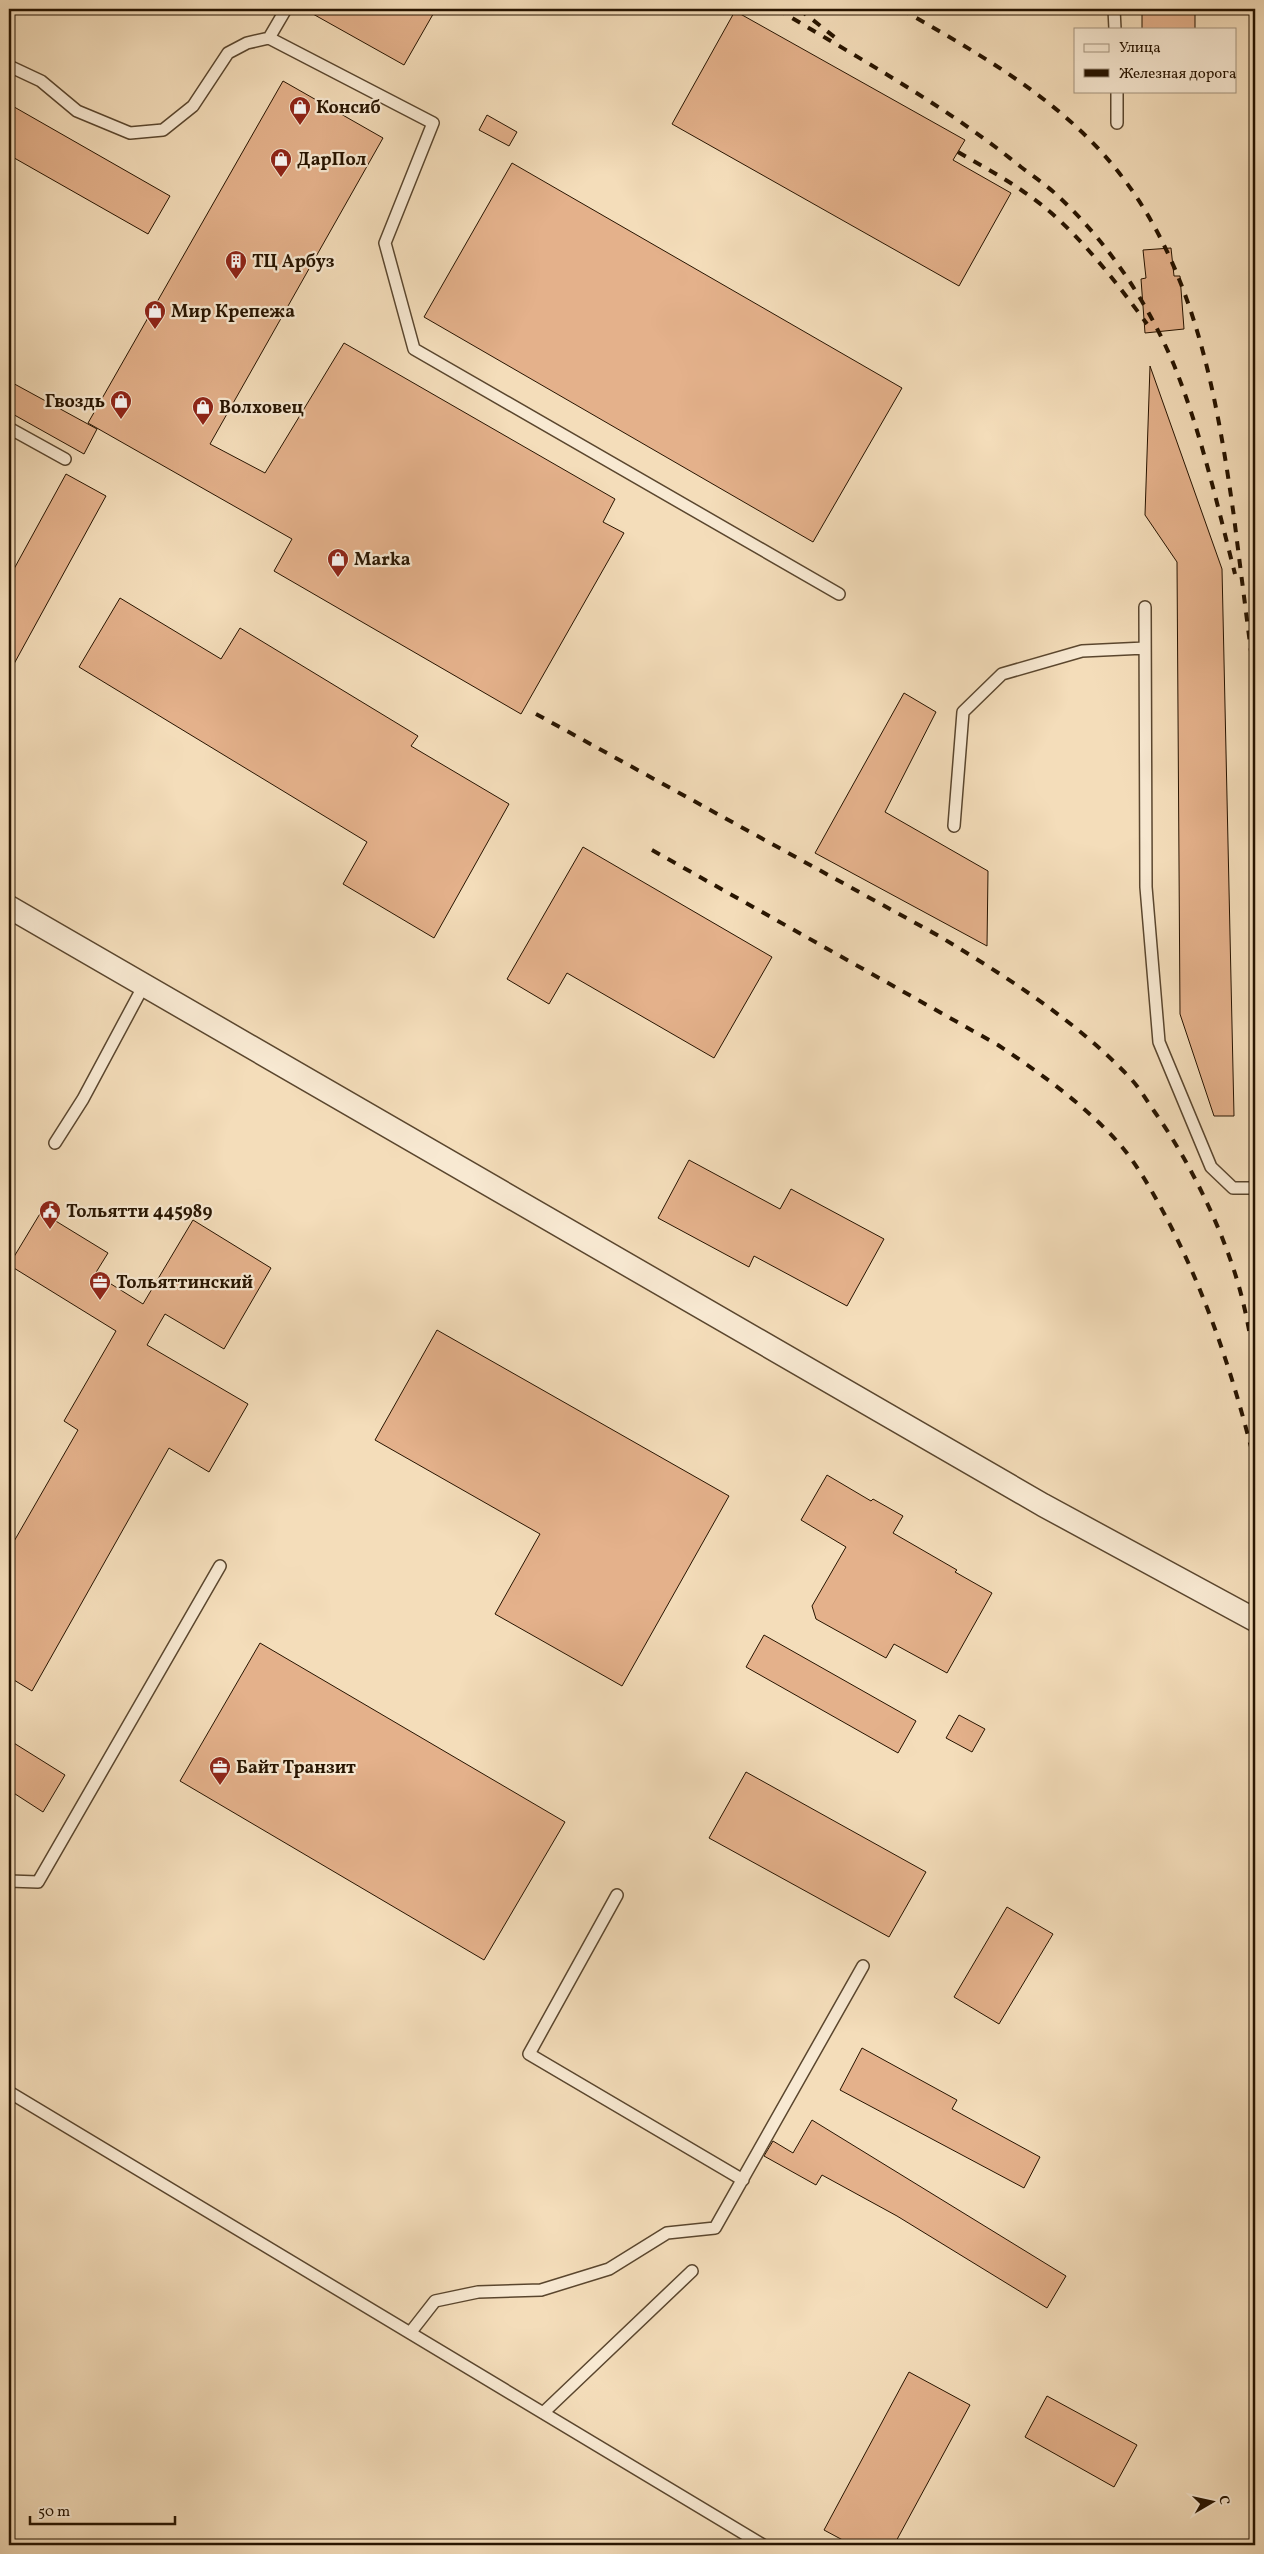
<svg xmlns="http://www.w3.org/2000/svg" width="1264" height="2554" viewBox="0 0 1264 2554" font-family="Vollkorn,serif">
  <rect width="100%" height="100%" fill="#f4ddba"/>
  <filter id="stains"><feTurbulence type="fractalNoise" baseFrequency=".004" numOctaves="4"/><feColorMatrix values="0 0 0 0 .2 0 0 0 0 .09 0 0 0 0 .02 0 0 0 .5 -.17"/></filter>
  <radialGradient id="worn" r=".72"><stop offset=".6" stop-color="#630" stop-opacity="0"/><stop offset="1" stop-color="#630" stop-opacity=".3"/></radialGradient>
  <path fill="#e4b18b" stroke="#271400" d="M304 9H436L404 65Z
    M1142 9H1195V29H1142Z
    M735 11 965 140 953 160 1011 193 959 286 672 124Z
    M283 81 383 138 210 444 265 473 344 343 615 499 603 522 624 533 521 714 274 571 292 539 88 423Z
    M9 104 170 196 148 234 9 155Z
    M487 115 517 132 509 146 479 130Z
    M512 163 902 388 813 542 424 317Z
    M1171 248 1174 276H1180L1184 329 1145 333 1141 279 1146 278 1143 250Z
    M1150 366 1222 569 1234 1116H1214L1180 1014 1177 562 1145 515Z
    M9 381 97 429 84 454 9 412Z
    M66 474 106 496 9 673V578Z
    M120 598 221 659 240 628 418 736 411 746 509 804 434 938 343 884 367 842 79 667Z
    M904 693 936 712 885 812 988 871 987 946 815 853Z
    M583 847 772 957 714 1058 567 973 549 1004 507 979Z
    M689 1160 780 1209 791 1189 884 1239 847 1306 754 1256 749 1267 658 1218Z
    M41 1212 108 1253 95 1274 143 1304 193 1220 271 1268 224 1349 165 1314 147 1345 248 1404 209 1472 169 1448 32 1691 9 1677V1550L78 1430 64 1421 116 1331 9 1265Z
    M437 1330 729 1496 622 1686 495 1614 540 1534 375 1440Z
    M827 1475 871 1501 873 1499 903 1516 893 1533 957 1570 955 1572 992 1593 947 1673 894 1644 886 1658 816 1619 812 1606 846 1547 801 1520Z
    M764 1635 916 1721 898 1753 746 1667Z
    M260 1643 565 1822 484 1960 180 1781Z
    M959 1715 985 1729 972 1752 946 1738Z
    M9 1740 65 1775 43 1812 9 1790Z
    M746 1772 926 1872 889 1937 709 1838Z
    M1007 1907 1053 1934 999 2024 954 1997Z
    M862 2048 957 2100 952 2109 1040 2157 1024 2188 840 2090Z
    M812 2120 1066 2276 1047 2308 897 2216 822 2175 816 2185 764 2156 773 2141 793 2153Z
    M909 2372 970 2405 894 2545H852L824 2530Z
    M1047 2396 1137 2445 1114 2487 1025 2437Z"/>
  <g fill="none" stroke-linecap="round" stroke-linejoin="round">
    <g stroke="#5a462e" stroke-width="14">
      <path id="lane" d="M1114 9 1115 29
        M269 38 286 9
        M9 66 41 81 77 111 130 133 163 130 193 106 228 53 247 43 269 38 433 123 385 243 414 349 839 594
        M1117 91V123
        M9 428 65 459
        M1145 607 1146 887 1159 1042 1211 1167 1233 1188H1255
        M954 826 963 712 1002 674 1082 651 1145 648
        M55 1143 83 1099 144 985
        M9 1881 38 1882 220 1566
        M617 1895 529 2054 743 2180
        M9 2092 763 2545
        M410 2333 435 2301 478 2292 541 2290 609 2269 667 2233 715 2228 863 1966
        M543 2413 692 2271"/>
    </g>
    <g stroke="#5a462e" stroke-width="25">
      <path id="street" d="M9 907 1043 1505 1255 1620"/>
    </g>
    <use href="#lane" stroke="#f8e9d2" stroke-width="11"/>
    <use href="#street" stroke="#f8e9d2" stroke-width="22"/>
    <path stroke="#271400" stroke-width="4" stroke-dasharray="9 9" stroke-linecap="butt" d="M777 9C860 59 946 106 1021 167 1034 177 1048 186 1060 198 1109 244 1148 303 1174 365 1201 432 1217 504 1235 574
      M799 9 837 39
      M901 9C967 47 1037 86 1091 141 1190 241 1215 383 1234 517 1241 573 1248 628 1255 683
      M958 152C980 165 1003 177 1024 192 1071 223 1114 279 1147 324
      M536 714 939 936C1008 978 1077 1021 1132 1080 1140 1089 1147 1101 1154 1111 1191 1163 1228 1239 1243 1302 1248 1322 1251 1342 1255 1361
      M652 850 998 1045C1040 1073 1082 1103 1116 1140 1136 1162 1152 1191 1166 1217 1207 1295 1234 1378 1255 1463"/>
  </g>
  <defs>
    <g id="shop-pin" transform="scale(1.125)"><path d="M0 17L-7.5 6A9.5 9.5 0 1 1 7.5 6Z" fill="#8f2418" stroke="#f8e9d2"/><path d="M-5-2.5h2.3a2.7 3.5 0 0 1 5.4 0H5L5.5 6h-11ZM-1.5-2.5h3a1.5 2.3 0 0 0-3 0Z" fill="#fff"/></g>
    <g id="building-pin" transform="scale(1.125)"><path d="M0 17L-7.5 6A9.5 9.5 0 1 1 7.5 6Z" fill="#8f2418" stroke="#f8e9d2"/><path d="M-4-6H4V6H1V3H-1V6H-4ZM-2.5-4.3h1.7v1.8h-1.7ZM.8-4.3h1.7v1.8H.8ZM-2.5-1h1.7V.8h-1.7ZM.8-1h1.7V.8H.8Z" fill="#fff"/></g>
    <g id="civic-pin" transform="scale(1.125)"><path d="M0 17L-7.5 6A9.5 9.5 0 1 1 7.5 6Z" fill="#8f2418" stroke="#f8e9d2"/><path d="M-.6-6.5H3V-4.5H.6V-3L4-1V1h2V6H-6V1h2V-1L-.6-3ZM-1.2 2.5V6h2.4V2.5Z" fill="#fff"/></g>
    <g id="office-pin" transform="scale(1.125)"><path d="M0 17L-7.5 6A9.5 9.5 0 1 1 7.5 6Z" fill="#8f2418" stroke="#f8e9d2"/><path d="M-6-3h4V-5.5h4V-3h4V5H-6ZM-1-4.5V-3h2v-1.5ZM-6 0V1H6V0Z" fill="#fff"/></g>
  </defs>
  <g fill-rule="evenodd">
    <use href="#shop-pin" x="300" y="107"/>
    <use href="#shop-pin" x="281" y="159"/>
    <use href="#building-pin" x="236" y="261"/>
    <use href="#shop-pin" x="155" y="311"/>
    <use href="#shop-pin" x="121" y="401"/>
    <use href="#shop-pin" x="203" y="407"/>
    <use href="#shop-pin" x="338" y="559"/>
    <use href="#civic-pin" x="50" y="1211"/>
    <use href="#office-pin" x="100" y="1282"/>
    <use href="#office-pin" x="220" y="1767"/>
  </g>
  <g text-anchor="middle" stroke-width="4.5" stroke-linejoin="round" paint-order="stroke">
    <g font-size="18" font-weight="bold" fill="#271400" stroke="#f8e9d2" text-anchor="start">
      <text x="316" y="113">Консиб</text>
      <text x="297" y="165">ДарПол</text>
      <text x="252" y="267">ТЦ Арбуз</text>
      <text x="171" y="317">Мир Крепежа</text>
      <text x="105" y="407" text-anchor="end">Гвоздь</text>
      <text x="219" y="413">Волховец</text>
      <text x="354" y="565">Marka</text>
      <text x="66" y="1217">Тольятти 445989</text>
      <text x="116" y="1288">Тольяттинский</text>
      <text x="236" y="1773">Байт Транзит</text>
    </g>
  </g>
  <rect width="1264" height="2554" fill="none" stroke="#f4ddba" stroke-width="30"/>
  <rect x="10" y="10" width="1244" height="2534" fill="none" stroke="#271400" stroke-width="2.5"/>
  <rect x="15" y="15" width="1234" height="2524" fill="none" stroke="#271400"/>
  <rect x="1074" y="28" width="162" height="65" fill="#f8e9d2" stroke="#a4947e"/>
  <rect x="1084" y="44" width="25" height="8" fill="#f8e9d2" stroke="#a4947e"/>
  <text x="1119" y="52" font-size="15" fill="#271400">Улица</text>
  <rect x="1084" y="69" width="25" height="8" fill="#271400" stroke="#a4947e"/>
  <text x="1119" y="78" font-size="15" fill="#271400">Железная дорога</text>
  <g transform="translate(1212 2502) rotate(81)" stroke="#f8e9d2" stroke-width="4" paint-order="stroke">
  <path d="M0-4L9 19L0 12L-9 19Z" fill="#271400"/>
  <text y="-8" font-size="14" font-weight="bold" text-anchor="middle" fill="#271400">С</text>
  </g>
  <path d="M30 2516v8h145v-8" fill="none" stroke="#271400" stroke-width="2.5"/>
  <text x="38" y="2516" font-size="15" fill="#271400" stroke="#f8e9d2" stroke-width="4" paint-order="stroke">50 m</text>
  <rect width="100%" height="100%" filter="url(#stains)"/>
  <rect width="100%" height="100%" fill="url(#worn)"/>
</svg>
